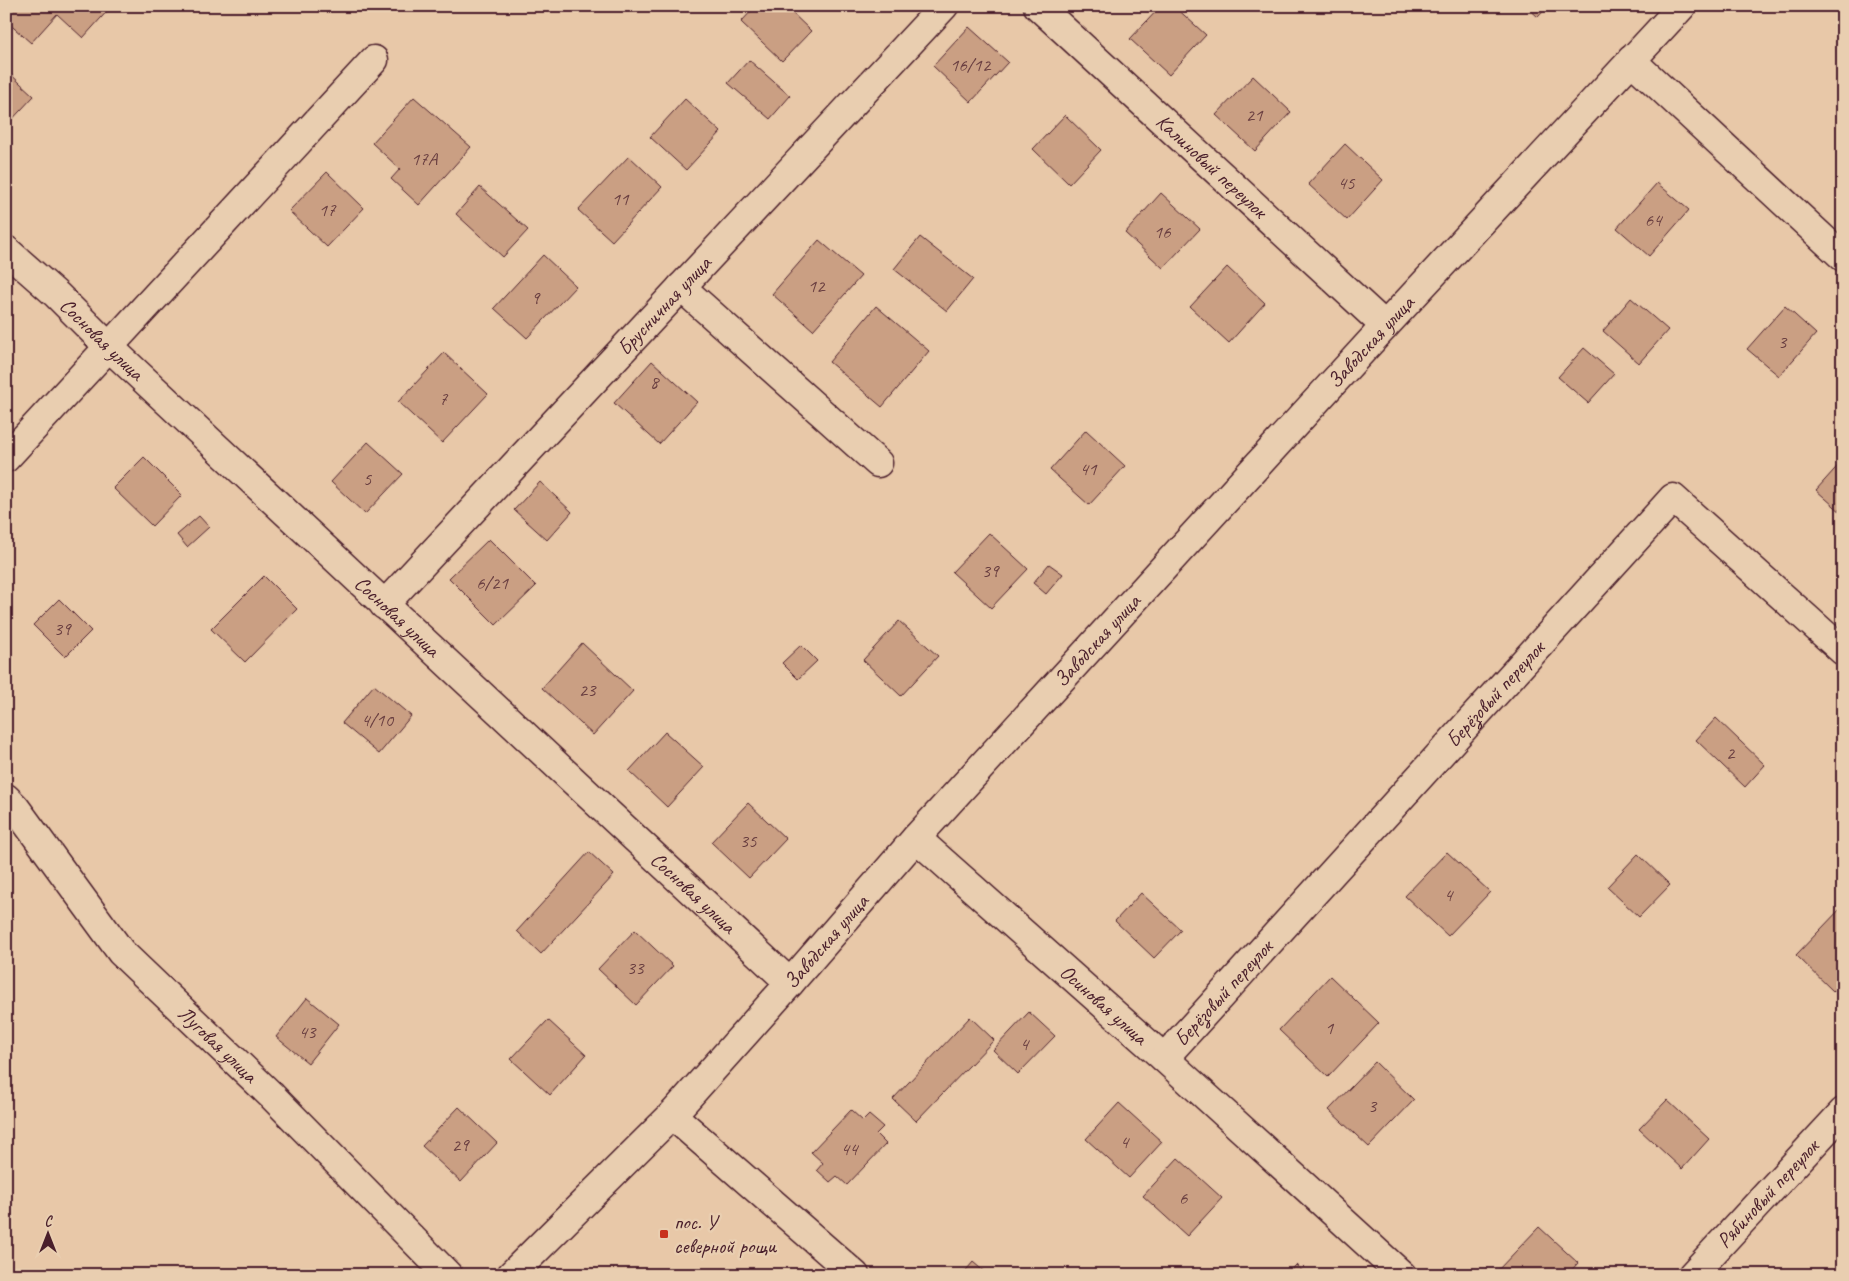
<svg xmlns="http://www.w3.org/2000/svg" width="1849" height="1281" viewBox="0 0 1849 1281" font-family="Caveat,sans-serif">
  <rect width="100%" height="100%" fill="#e8c8a8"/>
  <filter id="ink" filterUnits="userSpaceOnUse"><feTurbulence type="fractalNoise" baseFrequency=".02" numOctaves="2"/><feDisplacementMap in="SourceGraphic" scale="10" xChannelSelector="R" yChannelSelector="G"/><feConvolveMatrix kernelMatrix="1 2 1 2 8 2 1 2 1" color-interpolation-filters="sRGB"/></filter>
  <g filter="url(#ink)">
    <path fill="#ca9f83" stroke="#4a1f2b" d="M6 6H108L110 8 83 38 57 14 31 43 6 21Z
      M756 6H785L811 31 782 61 741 22Z
      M1161 6H1174L1206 35 1169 75 1130 39Z
      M1526 6H1548L1538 17Z
      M969 27 1008 62 971 102 933 66Z
      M749 60 790 96 770 119 728 83Z
      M6 70 34 96 6 126Z
      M1253 76 1291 112 1255 151 1216 115Z
      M414 97 471 147 419 205 391 179 400 169 372 143Z
      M685 99 721 132 686 170 650 137Z
      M1065 115 1101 150 1069 184 1033 149Z
      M1345 144 1383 180 1347 220 1308 184Z
      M629 156 662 187 612 241 578 210Z
      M327 172 364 208 327 247 289 211Z
      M1657 183 1689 210 1649 256 1617 228Z
      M480 187 528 230 503 257 456 214Z
      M1161 193 1200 229 1163 268 1125 233Z
      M920 237 973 279 947 311 894 269Z
      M819 240 861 276 813 330 772 294Z
      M543 255 576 286 527 338 494 308Z
      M1227 267 1265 303 1229 343 1190 307Z
      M1631 298 1668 330 1639 363 1603 331Z
      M876 306 929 351 882 407 829 362Z
      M1785 306 1816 334 1779 376 1747 349Z
      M1584 348 1614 374 1588 403 1558 377Z
      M444 353 488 394 442 443 398 402Z
      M652 361 697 402 659 444 614 403Z
      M1086 430 1125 466 1089 505 1050 470Z
      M368 442 403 474 365 514 331 482Z
      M144 457 182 495 152 526 113 488Z
      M1843 460V514L1816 490Z
      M540 482 572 512 547 540 514 510Z
      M199 516 209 527 187 547 177 535Z
      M989 533 1028 569 991 608 952 572Z
      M489 539 536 586 496 625 449 578Z
      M1049 564 1063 574 1046 594 1033 583Z
      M264 576 297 609 245 662 211 629Z
      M59 599 91 631 65 657 33 625Z
      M899 621 938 656 901 696 863 660Z
      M582 643 633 691 593 735 542 688Z
      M801 645 817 661 798 679 782 663Z
      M374 685 411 716 379 754 342 723Z
      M1716 718 1765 765 1745 787 1696 740Z
      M665 732 704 767 667 807 629 771Z
      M748 803 786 839 749 878 711 842Z
      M589 852 614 875 541 954 517 931Z
      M1447 852 1490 892 1448 936 1405 896Z
      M1638 854 1670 885 1639 917 1607 887Z
      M1141 893 1181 930 1154 958 1115 921Z
      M1842 907 1843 983 1834 992 1796 955Z
      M635 930 673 966 636 1005 598 969Z
      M1330 976 1379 1023 1328 1077 1279 1030Z
      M307 998 339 1024 308 1063 276 1037Z
      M1029 1012 1055 1036 1018 1074 993 1050Z
      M970 1017 994 1040 916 1121 893 1099Z
      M548 1020 586 1055 550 1095 511 1059Z
      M1375 1062 1414 1100 1369 1147 1329 1110Z
      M1667 1100 1709 1139 1682 1169 1639 1129Z
      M1119 1103 1162 1142 1129 1178 1086 1139Z
      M459 1107 497 1143 461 1182 422 1146Z
      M851 1110 863 1121 869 1115 883 1127 876 1134 886 1144 847 1185 837 1176 830 1182 817 1170 823 1163 811 1152Z
      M1178 1158 1222 1198 1187 1236 1143 1196Z
      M1539 1227 1578 1263 1567 1275H1501L1497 1271Z
      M973 1262 988 1275H962Z
      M1296 1265 1307 1275H1287Z"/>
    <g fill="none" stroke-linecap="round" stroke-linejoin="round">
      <g stroke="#4a1f2b" stroke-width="31">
        <g id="minor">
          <path id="s1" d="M1038 6 1385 326"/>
          <path d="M1631 60 1843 257"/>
          <path id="s2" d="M6 250 57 295 109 347 790 983"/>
          <path d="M681 287 878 463"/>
          <path d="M6 458 374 60"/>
          <path id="s3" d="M384 605 944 6"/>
          <path id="s4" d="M6 798 15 807 121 952 272 1096 448 1275"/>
          <path id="s5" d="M916 838 1164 1058 1402 1275"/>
          <path id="s6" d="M1164 1058 1673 498 1843 651"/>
          <path d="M672 1115 855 1275"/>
          <path id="s7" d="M511 1275 672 1115 790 983 916 838 1385 326 1682 6"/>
          <path id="s8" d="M1692 1275 1843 1112"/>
        </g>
      </g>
      <use href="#minor" stroke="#e9ceb0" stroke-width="28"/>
    </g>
  </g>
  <rect fill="#c8321e" stroke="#e9ceb0" stroke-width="2" x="659" y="1229" width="10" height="10" rx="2.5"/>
  <g text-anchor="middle" stroke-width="5" stroke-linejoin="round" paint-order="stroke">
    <g font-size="19" fill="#6a3f41">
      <text x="970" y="71">16/12</text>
      <text x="1254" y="121">21</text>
      <text x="424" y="165">17А</text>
      <text x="1346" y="189">45</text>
      <text x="620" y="205">11</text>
      <text x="327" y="216">17</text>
      <text x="1653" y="226">64</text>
      <text x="1162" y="238">16</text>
      <text x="816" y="292">12</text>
      <text x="535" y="304">9</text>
      <text x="1782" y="348">3</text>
      <text x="654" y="388">8</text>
      <text x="443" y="405">7</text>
      <text x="1088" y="475">41</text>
      <text x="367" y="485">5</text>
      <text x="990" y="577">39</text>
      <text x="492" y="589">6/21</text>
      <text x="62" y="635">39</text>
      <text x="587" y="696">23</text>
      <text x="377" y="726">4/10</text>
      <text x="1730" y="759">2</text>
      <text x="748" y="847">35</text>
      <text x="1448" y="901">4</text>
      <text x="635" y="974">33</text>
      <text x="1329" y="1034">1</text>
      <text x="307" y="1038">43</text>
      <text x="1024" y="1050">4</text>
      <text x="1372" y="1112">3</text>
      <text x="1124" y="1148">4</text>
      <text x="460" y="1151">29</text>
      <text x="849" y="1155">44</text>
      <text x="1183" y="1204">6</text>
    </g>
    <g font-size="21" fill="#4a1f2b" stroke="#e9ceb0">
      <text dy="7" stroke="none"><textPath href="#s1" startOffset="236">Калиновый переулок</textPath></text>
      <text dy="7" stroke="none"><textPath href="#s3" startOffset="410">Брусничная улица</textPath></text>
      <text dy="7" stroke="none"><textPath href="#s2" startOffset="131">Сосновая улица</textPath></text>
      <text dy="7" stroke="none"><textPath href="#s7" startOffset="1269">Заводская улица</textPath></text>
      <text dy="7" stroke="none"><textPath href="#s2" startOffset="536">Сосновая улица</textPath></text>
      <text dy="7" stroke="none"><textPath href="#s7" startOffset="864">Заводская улица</textPath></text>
      <text dy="7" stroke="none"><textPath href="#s6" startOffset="492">Берёзовый переулок</textPath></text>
      <text dy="7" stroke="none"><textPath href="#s2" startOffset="941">Сосновая улица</textPath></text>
      <text dy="7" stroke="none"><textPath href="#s7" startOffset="459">Заводская улица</textPath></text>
      <text dy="7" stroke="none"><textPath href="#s6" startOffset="88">Берёзовый переулок</textPath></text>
      <text dy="7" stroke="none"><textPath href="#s5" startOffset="251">Осиновая улица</textPath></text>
      <text dy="7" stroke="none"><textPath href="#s4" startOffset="326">Луговая улица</textPath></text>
      <text dy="7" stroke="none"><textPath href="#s8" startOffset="111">Рябиновый переулок</textPath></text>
    </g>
    <g font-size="21" fill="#4a1f2b" stroke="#e9ceb0" text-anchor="start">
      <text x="674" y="1229">пос. У<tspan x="674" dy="24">северной рощи</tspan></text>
    </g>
  </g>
  <rect width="1849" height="1281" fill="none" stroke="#e9ceb0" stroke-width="25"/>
  <rect x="12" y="12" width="1824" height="1256" fill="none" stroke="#4a1f2b" stroke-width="2" filter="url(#ink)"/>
  <g transform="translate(48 1234)" stroke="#e9ceb0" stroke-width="4" paint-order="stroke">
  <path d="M0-4L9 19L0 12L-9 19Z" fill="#4a1f2b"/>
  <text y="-8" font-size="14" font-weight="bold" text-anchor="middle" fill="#4a1f2b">С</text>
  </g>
</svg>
